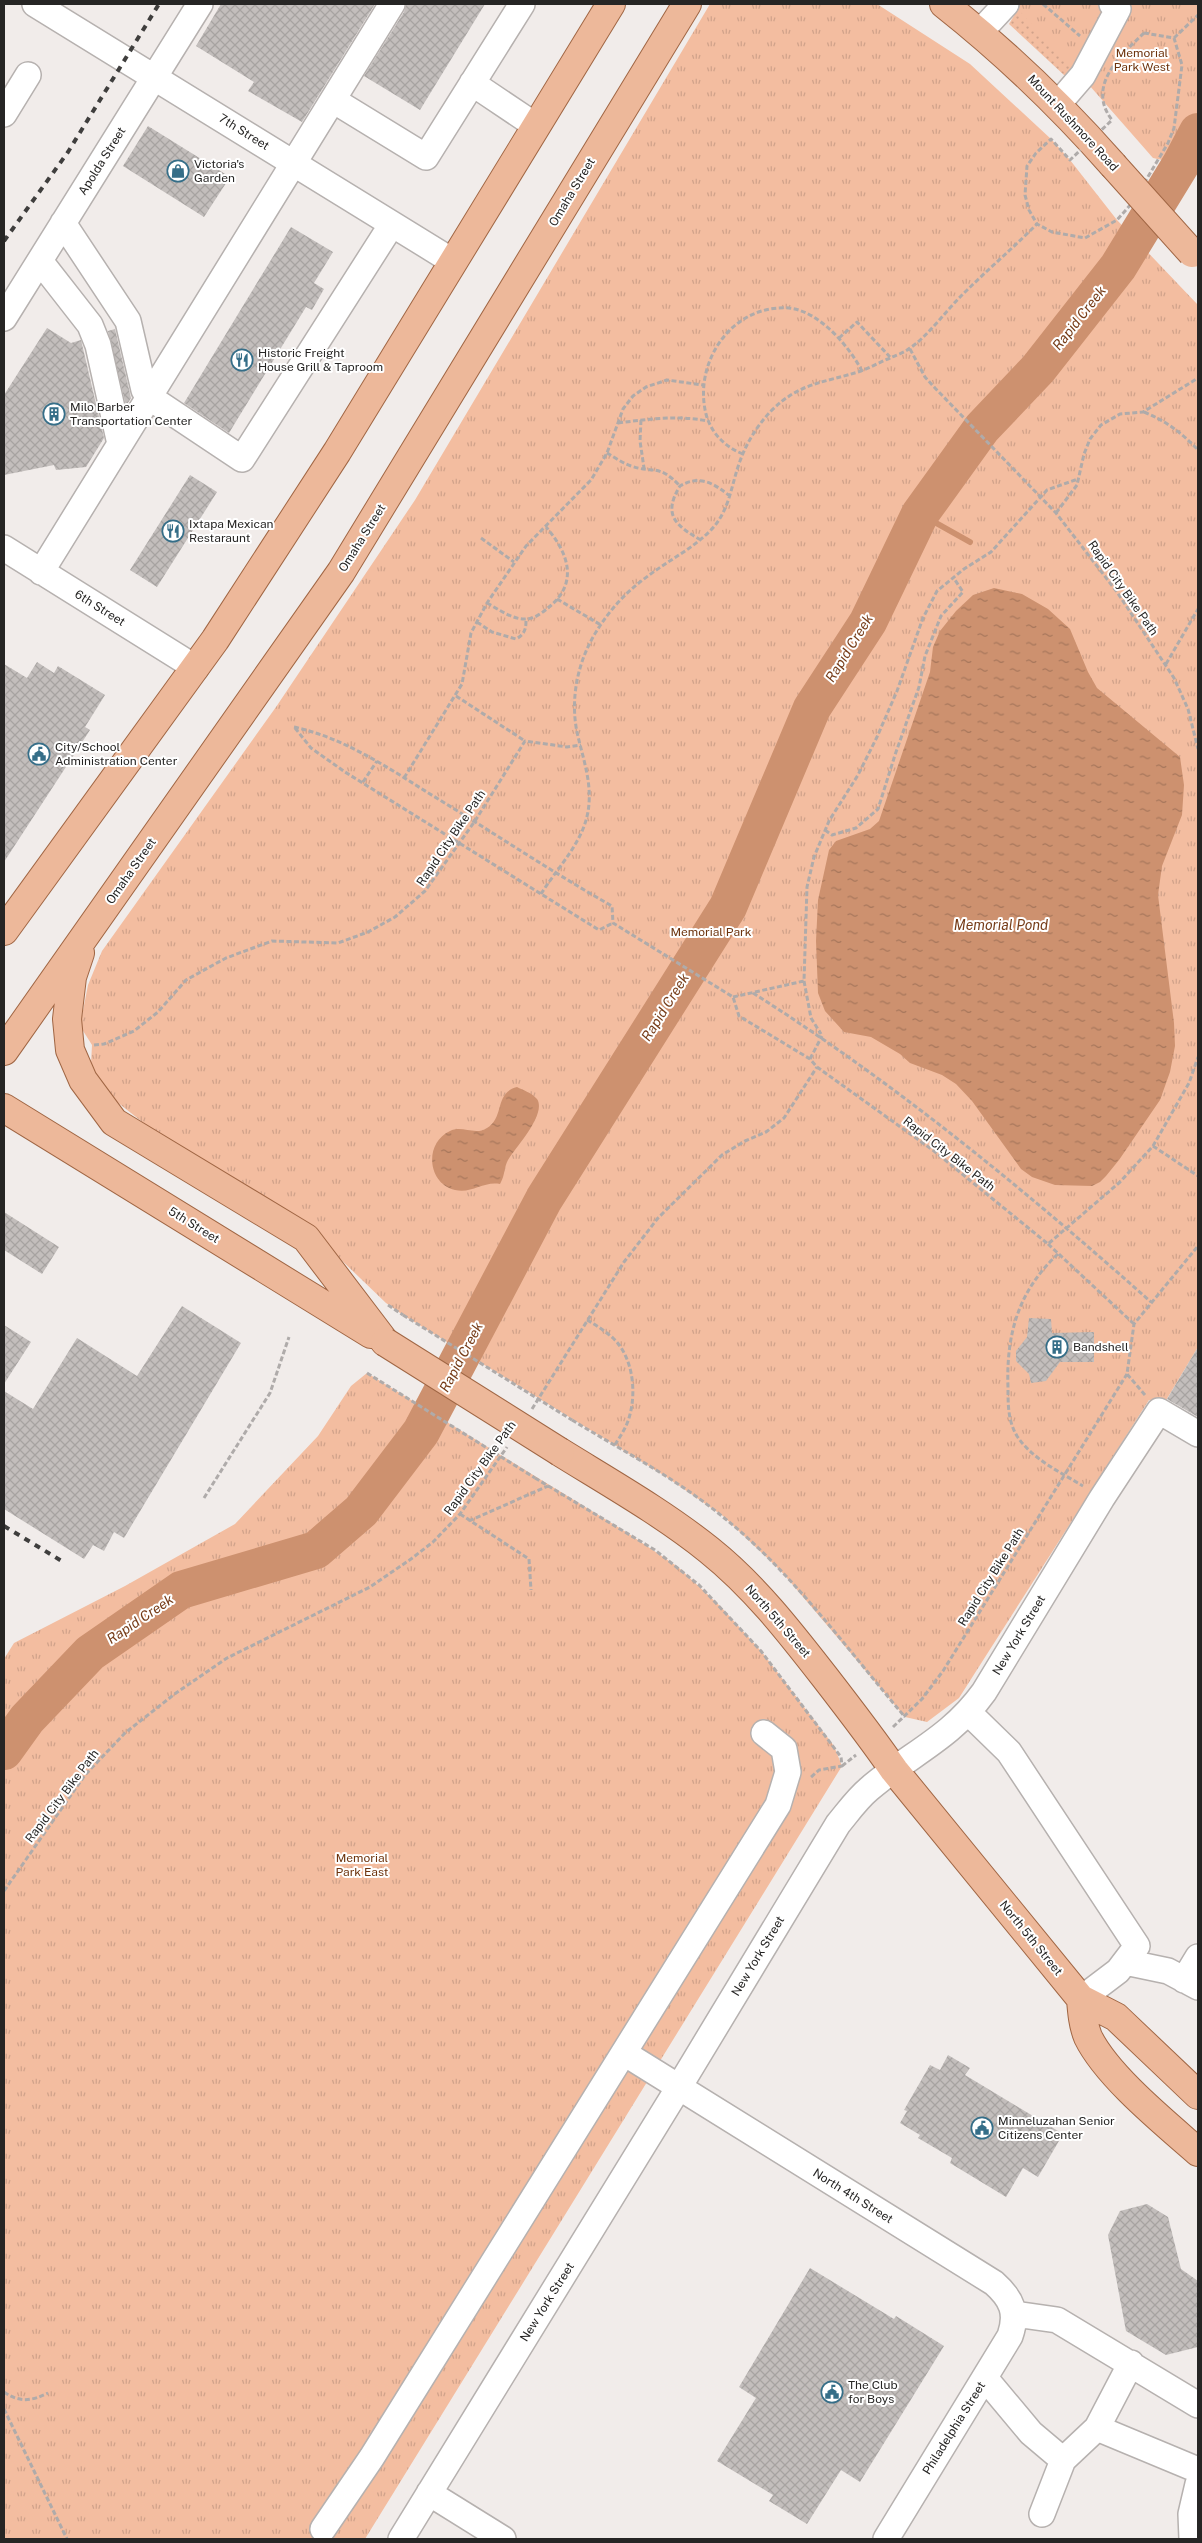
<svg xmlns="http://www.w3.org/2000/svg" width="1202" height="2543" viewBox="0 0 1202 2543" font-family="'Public Sans',sans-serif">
  <defs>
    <pattern id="grass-dots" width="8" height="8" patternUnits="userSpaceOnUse" patternTransform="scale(1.25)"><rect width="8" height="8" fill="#f3bda0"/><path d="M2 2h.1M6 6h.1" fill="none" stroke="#d0a28a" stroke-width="1.8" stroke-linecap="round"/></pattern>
    <pattern id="park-tufts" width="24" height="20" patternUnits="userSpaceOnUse" patternTransform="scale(1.25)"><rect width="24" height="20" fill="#f3bda0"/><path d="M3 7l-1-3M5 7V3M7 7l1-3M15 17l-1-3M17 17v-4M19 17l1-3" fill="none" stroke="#d0a28a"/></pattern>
    <pattern id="water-ripples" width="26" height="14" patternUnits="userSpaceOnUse" patternTransform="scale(1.25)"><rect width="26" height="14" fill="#cd916f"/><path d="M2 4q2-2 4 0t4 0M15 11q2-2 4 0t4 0" fill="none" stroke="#a6765b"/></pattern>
    <pattern id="building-cross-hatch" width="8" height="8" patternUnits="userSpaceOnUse" patternTransform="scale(1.25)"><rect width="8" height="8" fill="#c3bebc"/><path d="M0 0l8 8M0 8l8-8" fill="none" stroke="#a7a3a1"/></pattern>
  </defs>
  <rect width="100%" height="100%" fill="#f1ecea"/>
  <path fill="url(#grass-dots)" d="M1019 7 1104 15 1069 75H1064L1009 24Z"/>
  <path fill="url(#park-tufts)" d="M710 4H877L970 64 1051 139 1070 160 1117 220 1198 305V1347L1165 1402 1149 1400 959 1698 927 1722 905 1717 781 1571 723 1516 665 1476 403 1315 386 1303 334 1253 150 1128 117 1102 98 1078 91 1064 92 1045 80 1026 88 985 102 951 276 707 415 500Z
    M1013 4H1198V132L1181 164 1153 158 1089 85Z
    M367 1373 626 1532 678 1567 721 1607 761 1651 834 1746 842 1766 365 2539H4V1659L14 1643 125 1586 235 1524 318 1436 351 1386Z"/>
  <path fill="url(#water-ripples)" d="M994 588 1022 594 1048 609 1070 629 1088 672 1097 688 1180 757 1184 785 1182 815 1162 866 1158 895 1174 1023 1175 1046 1170 1072 1160 1100 1119 1160 1106 1176 1100 1182 1092 1186 1055 1185 1032 1177 1021 1169 972 1101 956 1084 942 1075 910 1063 900 1054 871 1037 844 1032 825 1011 818 993 816 941 818 900 829 850 836 841 870 829 879 821 930 672 933 647 940 631 956 611 973 595Z
    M517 1087C523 1090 532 1093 537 1099 547 1114 516 1147 508 1160 504 1167 505 1175 501 1182L500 1184C483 1181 472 1194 455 1190 427 1183 424 1143 450 1131 462 1125 475 1136 487 1128 505 1117 494 1093 517 1087Z"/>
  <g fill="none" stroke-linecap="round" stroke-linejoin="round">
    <path stroke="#cd916f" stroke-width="6" d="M920 514 970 542"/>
    <path stroke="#cd916f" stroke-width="38" d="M4 1751 27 1719 90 1653 181 1590 316 1550 361 1511 421 1432 544 1199 728 907 812 708 868 622 920 514 982 428 1038 369 1118 267 1181 164 1198 132"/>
  </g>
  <path fill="url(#building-cross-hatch)" d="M221 4H375L302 122 248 91 254 82 196 46Z
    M406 4H485L420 110 364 76 404 12Z
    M148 126 230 177 204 217 123 166Z
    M291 227 333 252 314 283 324 289 312 310 306 307 229 433 184 403Z
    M47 328 71 343 81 340 104 438 86 467 56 470 54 465 4 475V395Z
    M115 329 131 398 126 406 108 331Z
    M190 475 217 492 157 587 130 570Z
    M37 662 54 673 58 666 105 695 85 727 90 730 4 862V664L27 678Z
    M4 1212 59 1247 42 1274 4 1250Z
    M182 1306 241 1343 124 1538 114 1532 104 1551 93 1545 84 1559 4 1509V1391L33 1409 77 1338 137 1376Z
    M1029 1318 1051 1319 1052 1333 1094 1332V1362H1060L1046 1381 1031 1383 1029 1374 1016 1361V1351L1027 1337Z
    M4 1325 31 1342 4 1384Z
    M1198 1347V1417L1167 1399Z
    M948 2055 970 2068 965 2075 1063 2134 1038 2177 1023 2168 1006 2197 950 2163 952 2158 918 2138 920 2135 900 2123 907 2111 904 2110 930 2065 940 2070Z
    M1147 2204 1168 2217 1181 2269 1198 2281V2347L1166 2355 1126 2331 1108 2235 1120 2211Z
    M810 2268 894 2319 896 2316 944 2346 860 2482 841 2470 807 2524 769 2501 773 2495 717 2461 756 2398 739 2387Z"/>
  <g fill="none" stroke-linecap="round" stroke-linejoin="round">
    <g stroke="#b6b1af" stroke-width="28">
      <path id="minor" d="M35 4 452 261
        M980 32 1006 4
        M472 83 536 126
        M333 100 426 157 522 4
        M1058 104 1083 75 1118 9 1112 4
        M4 114 28 75
        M63 223 128 321 144 390 149 397 242 459 392 224
        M40 261 90 325 98 345 120 444
        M4 318 200 4
        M4 548 196 668
        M41 572 392 4
        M969 1713 1009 1752 1137 1946 1118 1971 1081 1999
        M1125 1962 1168 1971 1198 1987
        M1184 1980 1198 1957
        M624 2053 994 2283C1012 2299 1018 2313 1010 2336L886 2539
        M1015 2314 1057 2320 1198 2405
        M1131 2363 1097 2428 1198 2470
        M985 2378 1031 2433 1063 2460
        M429 2493 503 2539
        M1042 2514 1063 2460 1097 2428
        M323 2529 372 2457 778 1805 788 1772 784 1749 764 1733
        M401 2539 679 2087 838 1824C848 1812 857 1799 869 1789 911 1753 950 1739 984 1692L1102 1498 1159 1411 1198 1434
        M1192 2539 1191 2514 1198 2484"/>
    </g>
    <g stroke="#a06644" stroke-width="30">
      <path id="major" d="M944 4C1006 53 1061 106 1113 165
        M4 931 215 640 337 452 611 4
        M80 953 72 977 67 1019 70 1050 83 1080 114 1122 306 1238 385 1342
        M4 1051 341 572 687 4
        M4 1108 371 1334
        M560 1452C610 1483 663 1513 709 1550 754 1586 789 1631 824 1676 848 1707 872 1738 894 1770L1081 1999 1116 2017 1198 2095
        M1081 1999C1082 2012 1083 2025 1088 2037 1107 2076 1165 2123 1198 2152"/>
    </g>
    <path stroke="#afabaa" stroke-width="3" stroke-dasharray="5 2.5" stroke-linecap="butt" d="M1043 4 1080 36
      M1144 33 1174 38 1182 65 1174 128 1168 143 1133 202 1117 220 1085 238 1052 232 1037 224 1029 210 1025 195 1027 166 1036 153 1051 139 1070 160 1112 120C1086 86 1120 56 1144 33Z
      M1174 38 1198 15
      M839 338 857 322 890 357
      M910 349 925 377 935 388 1056 513 1117 592 1174 678 1188 709 1198 749
      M1144 412C1166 421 1182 433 1198 450
      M641 420 640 441 644 468
      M618 423C649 419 677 415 708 421
      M607 453C614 457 622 463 631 466 654 474 658 463 680 486
      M743 454C725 447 711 433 706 414 693 362 732 304 789 308 819 311 849 346 862 371
      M1056 513 1077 485 1084 454 1090 439 1101 425 1120 414 1143 412 1198 378
      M481 538 514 562
      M701 540C676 526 662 515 680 486 700 474 715 484 731 497
      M557 599 601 625
      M487 603C498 609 513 620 526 619 535 619 543 612 549 607 580 582 567 551 546 527
      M477 622 492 632 516 639C525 634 526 629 526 620
      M1166 664 1198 609
      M456 696 525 741
      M294 727C344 738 387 767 430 794 491 831 550 871 612 906L613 923 733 997 739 1016 810 1059 817 1067 934 1151 1048 1244 1120 1182 1153 1146 1189 1083 1198 1057
      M295 728 311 748 345 772 599 930 613 923
      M404 778 462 684 471 633 487 603 526 546 591 480 607 453 623 409 633 396 646 387 667 380 703 385
      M363 782 377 761
      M825 830 832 835 856 828 878 809 895 755 919 687 925 656 941 616 963 592 953 577
      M541 894C559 865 587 839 589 803 591 779 582 755 577 732 570 698 578 661 596 632 610 609 627 591 648 576 669 560 692 549 710 531 730 511 731 485 740 461 747 442 757 426 771 411 800 382 824 383 861 371 870 368 880 362 890 358 896 355 904 353 910 348 928 336 945 312 961 296 985 272 1012 249 1037 224
      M804 981 811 1018 821 1034
      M753 993C895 1083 1025 1190 1151 1302
      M733 997 804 981 807 887 814 857 829 821 858 775 877 737 897 691 923 618 937 591 964 569 991 552 1047 490 1078 479
      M94 1045 104 1044 134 1031 158 1012 186 980 226 958 272 941 338 943 368 932 395 917 425 891 475 821 525 741 567 747 581 745
      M810 1059 822 1036
      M1153 1146 1198 1176
      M1048 1244 1134 1324
      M1058 1254C1018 1291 1006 1335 1008 1388 1008 1405 1008 1421 1017 1436 1032 1459 1060 1472 1083 1486
      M388 1305 403 1315
      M587 1320C596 1325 605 1331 613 1338 633 1357 637 1392 629 1418 626 1428 620 1437 614 1446
      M1145 1395 1127 1374 1134 1324 1198 1246
      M532 1409 624 1262 658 1218 722 1155 745 1141 766 1132 784 1118 817 1067
      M572 1420C623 1451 677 1479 723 1517 791 1571 848 1650 905 1717
      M535 1478 655 1550 699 1585 761 1651 841 1757 842 1766 819 1770 810 1778
      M204 1498 270 1393 289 1337
      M460 1514 529 1559 531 1590
      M469 1521 548 1486
      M893 1727 922 1699 943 1671 1127 1374
      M842 1766 856 1755
      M4 1891 85 1775 125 1733 176 1693 227 1658 370 1587 411 1559 433 1542 460 1514 507 1447
      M4 2392C20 2403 32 2401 48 2393
      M4 2409 67 2539"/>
    <use href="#minor" stroke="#fff" stroke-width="25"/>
    <use href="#major" stroke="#edb89a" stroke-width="28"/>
    <path stroke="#3f3e3d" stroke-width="4" stroke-dasharray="6 6" stroke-linecap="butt" d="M4 241 68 152 159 4
      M4 1526 65 1563"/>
    <g stroke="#a06644" stroke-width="30" stroke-linecap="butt">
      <path id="major-bridge" d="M1113 165 1192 253
        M385 1342 560 1452"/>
    </g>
    <path stroke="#afabaa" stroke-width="3" stroke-dasharray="5 2.5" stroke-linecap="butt" d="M403 1315 572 1420
      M367 1373 535 1478"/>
    <use href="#major-bridge" stroke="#edb89a" stroke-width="28"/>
  </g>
  <defs>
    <g id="shop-ring" transform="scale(1.125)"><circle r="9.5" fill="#fff" stroke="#356e88" stroke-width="1.5"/><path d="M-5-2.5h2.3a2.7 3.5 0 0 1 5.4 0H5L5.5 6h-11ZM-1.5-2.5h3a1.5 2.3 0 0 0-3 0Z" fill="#356e88"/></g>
    <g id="restaurant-ring" transform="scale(1.125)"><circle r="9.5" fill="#fff" stroke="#356e88" stroke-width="1.5"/><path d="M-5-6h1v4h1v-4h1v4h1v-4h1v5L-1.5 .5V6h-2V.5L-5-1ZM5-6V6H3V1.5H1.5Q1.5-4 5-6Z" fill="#356e88"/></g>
    <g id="building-ring" transform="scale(1.125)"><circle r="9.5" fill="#fff" stroke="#356e88" stroke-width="1.5"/><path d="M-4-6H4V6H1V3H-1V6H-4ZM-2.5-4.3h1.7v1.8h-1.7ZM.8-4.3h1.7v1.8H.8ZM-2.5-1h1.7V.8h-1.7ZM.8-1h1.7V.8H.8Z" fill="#356e88"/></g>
    <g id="civic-ring" transform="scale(1.125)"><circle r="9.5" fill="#fff" stroke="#356e88" stroke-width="1.5"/><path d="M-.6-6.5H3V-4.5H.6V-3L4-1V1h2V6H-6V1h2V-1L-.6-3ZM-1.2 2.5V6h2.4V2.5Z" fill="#356e88"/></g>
  </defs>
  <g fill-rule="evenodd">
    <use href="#shop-ring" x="178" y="171"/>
    <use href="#restaurant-ring" x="242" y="360"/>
    <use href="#building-ring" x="54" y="414"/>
    <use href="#restaurant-ring" x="173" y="531"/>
    <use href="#civic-ring" x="39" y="754"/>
    <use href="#building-ring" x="1057" y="1347"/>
    <use href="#civic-ring" x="982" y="2128"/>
    <use href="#civic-ring" x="832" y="2392"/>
  </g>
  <g text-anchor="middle" stroke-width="4" stroke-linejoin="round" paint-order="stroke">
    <g font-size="12" fill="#6d340e" stroke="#fff">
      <text x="1142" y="57">Memorial<tspan x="1142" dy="14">Park West</tspan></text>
      <text x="711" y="936">Memorial Park</text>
      <text x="362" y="1862">Memorial<tspan x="362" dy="14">Park East</tspan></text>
    </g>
    <g font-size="12" fill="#262524" stroke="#fff">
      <text transform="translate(1073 123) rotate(47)" y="4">Mount Rushmore Road</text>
      <text transform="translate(244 132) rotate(32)" y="4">7th Street</text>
      <text transform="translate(102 161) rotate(-58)" y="4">Apolda Street</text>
      <text transform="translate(572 192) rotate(-59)" y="4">Omaha Street</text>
      <text transform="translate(362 538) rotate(-58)" y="4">Omaha Street</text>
      <text transform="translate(1123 588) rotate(55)" y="4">Rapid City Bike Path</text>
      <text transform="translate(100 608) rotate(32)" y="4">6th Street</text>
      <text transform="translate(451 838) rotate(-56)" y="4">Rapid City Bike Path</text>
      <text transform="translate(131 871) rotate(-55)" y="4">Omaha Street</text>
      <text transform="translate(949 1154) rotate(38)" y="4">Rapid City Bike Path</text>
      <text transform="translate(194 1225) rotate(32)" y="4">5th Street</text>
      <text transform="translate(480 1468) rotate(-54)" y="4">Rapid City Bike Path</text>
      <text transform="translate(991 1577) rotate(-58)" y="4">Rapid City Bike Path</text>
      <text transform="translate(778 1621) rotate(49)" y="4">North 5th Street</text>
      <text transform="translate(1019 1635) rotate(-59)" y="4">New York Street</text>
      <text transform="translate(62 1796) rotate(-53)" y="4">Rapid City Bike Path</text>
      <text transform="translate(1031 1938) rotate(51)" y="4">North 5th Street</text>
      <text transform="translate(758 1956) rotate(-59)" y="4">New York Street</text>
      <text transform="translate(853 2196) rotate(32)" y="4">North 4th Street</text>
      <text transform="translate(547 2302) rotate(-58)" y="4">New York Street</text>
      <text transform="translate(954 2428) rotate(-58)" y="4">Philadelphia Street</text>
    </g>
    <g font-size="12" fill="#262524" stroke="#fff" text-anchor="start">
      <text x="194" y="168">Victoria's<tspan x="194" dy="14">Garden</tspan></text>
      <text x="258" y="357">Historic Freight<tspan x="258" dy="14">House Grill &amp; Taproom</tspan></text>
      <text x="70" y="411">Milo Barber<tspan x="70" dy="14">Transportation Center</tspan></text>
      <text x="189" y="528">Ixtapa Mexican<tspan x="189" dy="14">Restaraunt</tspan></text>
      <text x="55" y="751">City/School<tspan x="55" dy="14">Administration Center</tspan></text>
      <text x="1073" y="1351">Bandshell</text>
      <text x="998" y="2125">Minneluzahan Senior<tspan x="998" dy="14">Citizens Center</tspan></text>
      <text x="848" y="2389">The Club<tspan x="848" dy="14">for Boys</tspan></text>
    </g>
    <g font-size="14" font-style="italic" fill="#763c18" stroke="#fff">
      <text transform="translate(1079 318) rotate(-52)" y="5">Rapid Creek</text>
      <text transform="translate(849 648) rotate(-58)" y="5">Rapid Creek</text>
      <text x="1001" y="930">Memorial Pond</text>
      <text transform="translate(665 1007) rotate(-58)" y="5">Rapid Creek</text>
      <text transform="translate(461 1357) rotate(-62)" y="5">Rapid Creek</text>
      <text transform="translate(140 1619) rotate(-34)" y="5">Rapid Creek</text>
    </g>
  </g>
  <rect width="1202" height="2543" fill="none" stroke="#262524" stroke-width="10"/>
</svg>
